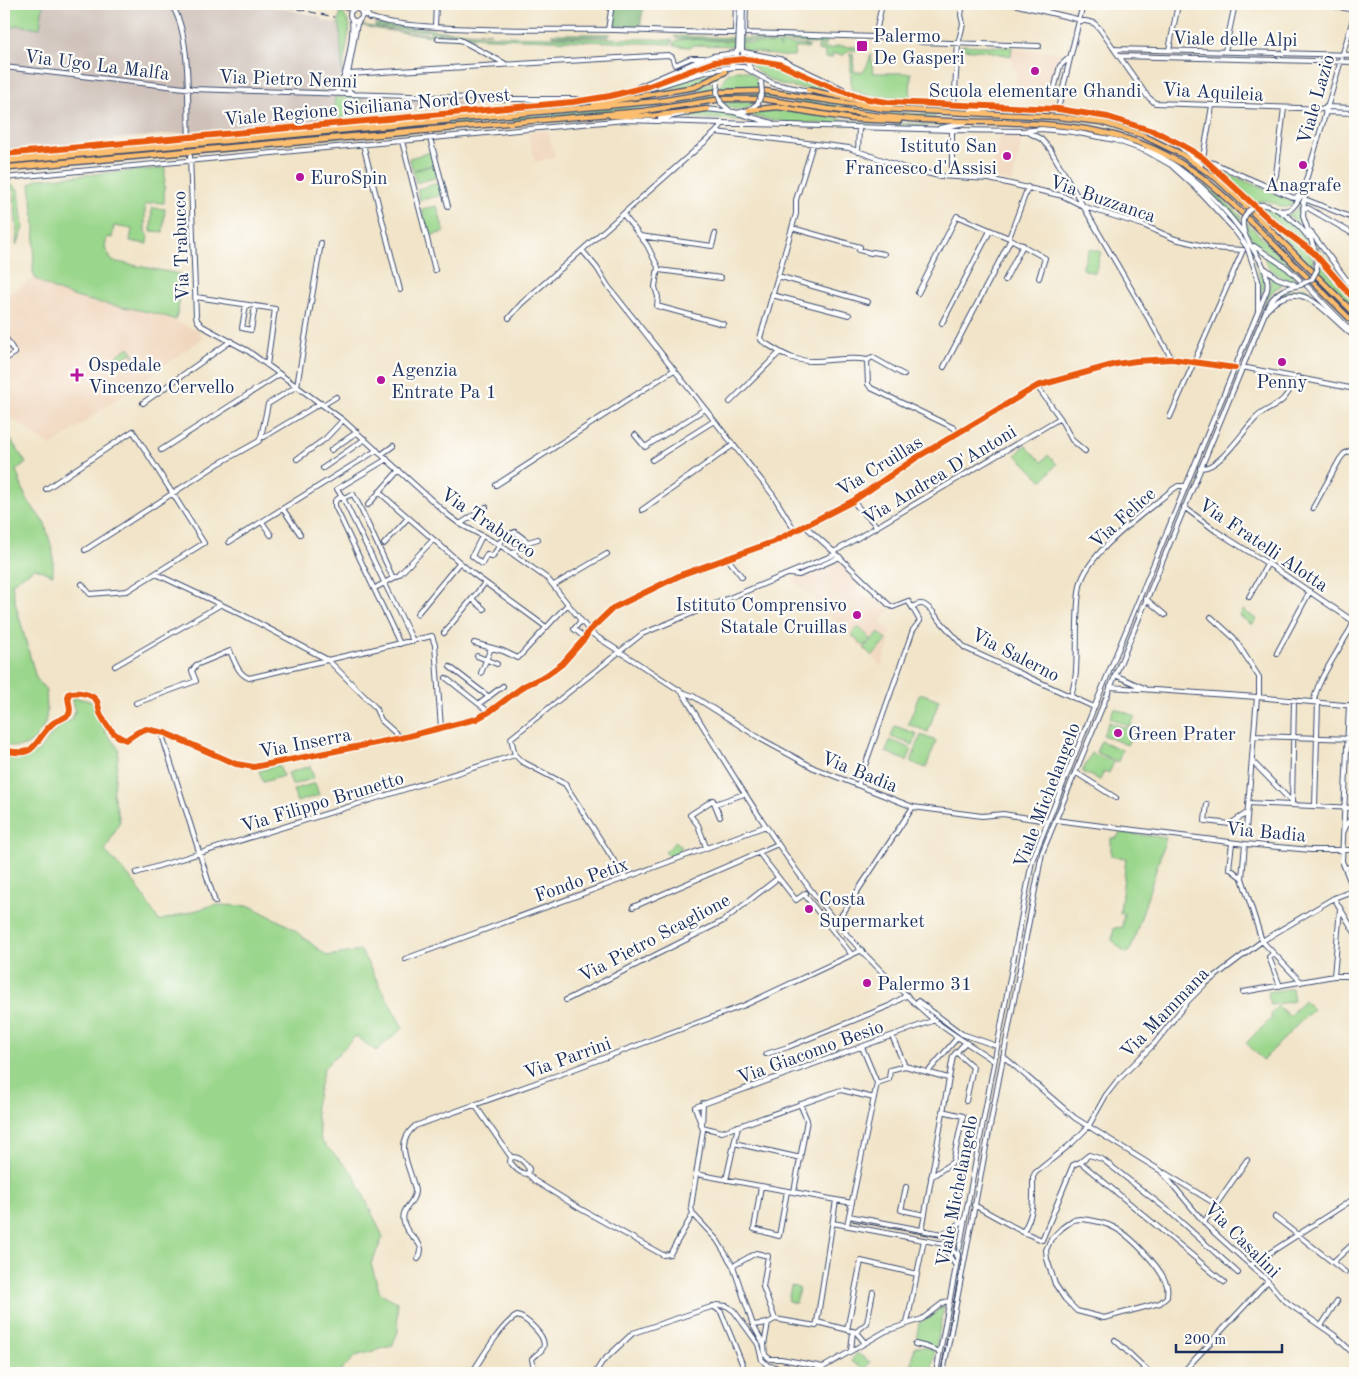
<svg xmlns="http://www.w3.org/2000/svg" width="1359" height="1377" viewBox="0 0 1359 1377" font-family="'Old Standard TT',serif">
  <rect width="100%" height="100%" fill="#fdfcf7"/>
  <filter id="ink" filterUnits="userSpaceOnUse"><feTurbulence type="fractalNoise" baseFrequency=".02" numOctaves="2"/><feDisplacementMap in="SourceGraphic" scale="10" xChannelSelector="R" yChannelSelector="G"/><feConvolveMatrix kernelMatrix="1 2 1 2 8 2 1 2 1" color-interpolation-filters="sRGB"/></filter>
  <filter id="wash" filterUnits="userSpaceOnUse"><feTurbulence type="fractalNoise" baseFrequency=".0096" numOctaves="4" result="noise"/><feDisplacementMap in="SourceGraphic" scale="20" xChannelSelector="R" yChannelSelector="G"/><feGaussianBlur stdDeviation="1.12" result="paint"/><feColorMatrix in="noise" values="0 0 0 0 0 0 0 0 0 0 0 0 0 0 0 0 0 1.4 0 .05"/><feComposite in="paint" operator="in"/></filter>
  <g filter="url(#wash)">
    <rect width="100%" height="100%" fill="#f1e4c8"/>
    <path fill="#f0d5bc" d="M1012 50 1051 51 1066 55 1056 64 1049 92 1015 90 1016 70 1011 69Z
      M543 130 548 131 555 157 535 162 528 134 532 131Z
      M1001 134 1023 135 1012 182 989 177Z
      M35 277 42 282 75 298 140 309 169 317 192 329 196 328 203 338 51 446 4 413V297Z
      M838 561H841L862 582 858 587 872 601 877 597 886 605 885 608 887 610 889 608 891 610 880 621 892 633 888 637 891 640 881 666 792 579 799 578Z"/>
    <path fill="#cec1b9" d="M43 4H262L321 17V19L325 21 340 24 342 74 338 85 332 89V97L484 102V104L4 150V30L6 31 16 25 40 28Z"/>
    <path fill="#9ad68b" stroke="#5a8274" d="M4 4H43L40 28 16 25 10 31 4 30Z
      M341 10 350 25 342 74 340 24H338Z
      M375 24 414 29 427 28V31L405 30 375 26Z
      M360 25 404 32 443 35 650 39 672 40V44L432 36 377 29Z
      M429 29 440 31 491 33 473 34 429 32Z
      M551 34H611L609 36H554Z
      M675 36 802 40 805 39 827 41 825 45 791 42 676 38Z
      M686 39 780 44V48L781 44 809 46V48H795L794 56H780L746 50H744L743 46 692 45 691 47 674 46 675 41Z
      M963 45 1012 47 1011 56 987 51 960 49V46Z
      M818 46 830 49 838 46 858 47V50H849L844 55 832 54V58H825V51H818Z
      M851 53H853L854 72H863L867 66 871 54 873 73H911L910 99 866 95 851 89V55L849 54Z
      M733 55 725 65 679 78 697 69 727 61V56Z
      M745 55 752 56V61L780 67 831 91C795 87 766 90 745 55Z
      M738 70C750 70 757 76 759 88H720C722 78 728 71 738 70Z
      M720 71 719 73 698 85 648 94 691 78Z
      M711 83 714 84 713 89 647 98 691 90Z
      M741 93 765 94 880 111 935 115V118L896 116 860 112 766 97 730 96 647 108 264 144 4 166V163L492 119 654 104 714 95Z
      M335 97 361 98 363 116 333 119Z
      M723 102H755C746 113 733 112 723 102Z
      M772 108 854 121 945 125 943 126 791 123 771 120 751 116 753 112Z
      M703 111 721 112 744 118V120L681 118Z
      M431 152 434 164 413 170 409 158Z
      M435 165 438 177 416 183 413 171Z
      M165 168 164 203 152 202 151 204H145V232L148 234 147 244 130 241 132 229 114 226 112 238 107 237 105 248 112 261 184 275 176 320C130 303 77 307 36 279L33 272 35 226 30 184 38 179Z
      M1220 170 1294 202C1285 213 1278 203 1267 201 1263 200 1259 202 1254 202Z
      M4 183 15 186 19 191 23 227 18 244H16L17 233 14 191 4 185Z
      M440 183 443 195 420 200 417 189Z
      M1204 185H1206L1241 216 1239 225 1227 209Z
      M437 206 444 232 429 236 422 209Z
      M1299 206 1302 225 1286 214 1294 212Z
      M152 208 165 209 163 232 151 231Z
      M1261 208C1274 208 1307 232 1308 245L1276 222Z
      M1255 210 1307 250 1313 258V267Z
      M1246 222 1304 279 1302 280 1255 242 1248 233Z
      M1315 243 1355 294V298C1340 281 1324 265 1315 243Z
      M1089 249 1101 252 1095 273 1082 269Z
      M1264 255 1284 268 1298 281C1283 281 1266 271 1264 255Z
      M1255 259C1264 269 1267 282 1261 295L1260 281Z
      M1320 263 1355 303V308L1319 272Z
      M1270 277 1283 284 1274 290 1265 303 1270 288Z
      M1305 287 1324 306C1308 293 1294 289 1275 299L1289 290Z
      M129 347 136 357 131 353 118 362 115 357Z
      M4 429 26 463 16 470 26 498 45 524 53 552V575L35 568 12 583 15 602 36 678 46 690 47 711 45 724 33 741 25 746 15 747 4 744Z
      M1025 445 1042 462 1048 455 1057 464 1042 481 1016 455Z
      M1243 610 1256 619 1252 625 1240 616Z
      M859 627 871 639 864 646 851 634Z
      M879 632 887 641 872 656 864 648Z
      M920 693 939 700 928 732 908 724Z
      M72 697 90 701 94 705 97 717 106 733 119 749 113 794 120 821 105 851 135 883 159 921 214 905 250 906 289 926 327 956 361 951 403 1028 376 1051 356 1036 324 1068 315 1106 321 1141 353 1173 383 1237 371 1264 380 1293 397 1302 398 1332 392 1346 355 1356 341 1371 333 1373H112C107 1369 100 1371 95 1373H4V756L16 758 38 752 56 729 72 719 75 711 72 701Z
      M1114 708 1135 716 1130 727 1110 718Z
      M1109 722 1134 731 1127 745 1103 735Z
      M895 726 917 734 913 745 891 737Z
      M921 735 936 741 926 768 911 762Z
      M890 740 912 749 907 761 886 752Z
      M1101 741 1122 750 1118 762 1096 752Z
      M1092 753 1114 762 1109 773 1104 771 1100 780 1082 772Z
      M279 765 283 776 263 782 259 771Z
      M310 766 314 778 292 785 288 773Z
      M315 783 319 795 297 802 293 790Z
      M1120 832 1166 838 1131 949 1126 954 1112 940 1114 928 1122 927 1124 913H1120L1126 858 1111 856V838H1117Z
      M676 841 682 847 671 858 665 852Z
      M1292 988 1294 1001 1270 1005 1268 992Z
      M1304 1000 1313 1009 1263 1060 1246 1043 1272 1018 1270 1015 1278 1006 1289 1016Z
      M791 1286 799 1288 796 1303 788 1301Z
      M944 1305 936 1349 924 1342 916 1341 919 1323 928 1318Z
      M915 1346 926 1347 935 1352 931 1373H910Z
      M857 1353 870 1362 865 1370 851 1361Z"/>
    <path fill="#7bb777" stroke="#4b736a" d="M615 4H644L640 27 612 26Z"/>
  </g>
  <g filter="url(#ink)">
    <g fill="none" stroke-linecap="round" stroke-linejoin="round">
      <path stroke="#c6c0b3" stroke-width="4" stroke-dasharray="4 2" stroke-linecap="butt" d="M728 59H752"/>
      <g stroke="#3b4a6e" stroke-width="6">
        <path id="minor" d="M171 4C192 34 187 103 189 140
          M361 4V12
          M367 4 366 10 369 18
          M1013 4 1094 23 1100 29 1147 96 1155 103 1326 109
          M1192 4 1207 6 1211 4
          M1324 4 1355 10
          M341 5 346 8 353 9 357 4
          M350 15a6 6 0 1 1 12 0a6 6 0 1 1-12 0Z
          M1046 11 1048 4
          M362 13C386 34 573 29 615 30 655 31 696 33 736 33
          M435 27 436 4
          M608 30 612 4
          M735 33 736 4
          M744 33 908 38 921 42 1039 46
          M745 33 746 4
          M875 37 882 4
          M438 39 460 40 504 63
          M1114 49 1355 55
          M742 50 744 52 780 59 843 89
          M742 50 745 60 752 70
          M1169 50 1178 4
          M1225 51 1235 4
          M1119 56 1355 62
          M752 59 779 64 835 89 875 100 903 103 1058 109C1109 114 1163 127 1203 159 1221 172 1236 188 1252 203
          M4 67 193 89 501 99H579
          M735 67H744L756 74
          M730 68 736 58 738 50
          M349 74 668 55 672 57 675 65 691 58H704
          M756 74 774 84 809 91
          M638 87 698 61 713 56 735 53 738 50
          M634 92C669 86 701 69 737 67
          M831 93 849 95
          M335 94C346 83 354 36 352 20
          M353 94 349 91 346 85 357 24 359 21
          M1061 96 1054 90 1060 66 1070 57
          M721 103 730 111
          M954 105 958 44 963 24 961 15 963 4
          M1326 107 1355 108
          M706 109 734 112 772 123
          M1058 109 1083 4
          M971 111 991 109
          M1325 112 1355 113
          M737 113 749 110 758 103
          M439 116 504 113
          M660 119 687 113
          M940 128 965 123
          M1026 131 1041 139 1050 149 1172 359
          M716 132 849 148 905 168 939 176 989 179 1063 196 1085 207 1143 225 1175 239 1212 248 1243 250
          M430 138 448 206
          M402 141 435 270
          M363 144 400 290
          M813 144 796 200V214L760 338 762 341C772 347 781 354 793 358 816 366 843 355 867 360
          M1178 145 1201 165
          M1148 149C1188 171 1215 196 1243 233
          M858 152 859 127
          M4 154 573 102C601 98 631 93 659 83 682 75 703 63 728 59
          M190 156 196 316 197 320 202 326 248 351 343 420 448 515 460 524 500 545 548 579 591 633 682 692 693 696 761 739 814 768 913 807 982 816 1003 814 1047 821
          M1203 158 1212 106
          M1211 162 1294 198 1300 196
          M952 176V130
          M4 178 625 120 952 130 1023 131 1041 129 1073 132 1115 140 1146 151 1171 165 1194 186 1232 227 1247 247 1254 267 1258 281V311
          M1191 179 1224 217
          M1028 187 1009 238 1045 258 1039 278
          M1271 188 1276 175 1284 108
          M1305 189 1303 216 1316 254 1317 270
          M1303 202 1307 200 1355 219
          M1257 205C1274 202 1299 224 1308 237
          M1303 208H1308L1355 235
          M1258 209 1278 226 1314 253 1355 300
          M1276 209C1290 215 1296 205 1302 194L1355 12
          M623 214 647 245 658 267 655 287 658 297 657 306 723 324
          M792 228 860 247 859 250 871 253 873 252 884 254
          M1310 231 1355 291
          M640 236 712 246 715 234
          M1254 246 1287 268 1300 280
          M582 250 597 268 608 286 773 495 792 526
          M1266 269 1277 278 1294 284
          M659 270 721 278
          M778 276 868 302
          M1005 280 1023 245
          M1307 286 1355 335
          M918 293 957 216 1009 238
          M772 295 849 315
          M196 297 275 309 267 365
          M246 305 242 328 251 330 255 306
          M1267 310C1301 271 1328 318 1355 337
          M509 318 522 303 716 132 723 123
          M942 323 990 231
          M4 335 15 353 4 360
          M944 367 1011 239
          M1242 367 1355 389
          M904 375 872 357 867 361 868 384 871 388 954 428 958 434
          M1037 386 1060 418 1072 440 1085 451
          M730 402 780 352
          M143 403 231 341
          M323 405 336 397
          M1170 417 1243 250
          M635 435 645 447 705 409
          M261 437H264L321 403
          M161 450 280 374
          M331 450 357 432
          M382 454 393 446
          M297 459 325 439 343 420
          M387 459 337 489 343 498 413 641
          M652 460 714 421
          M323 468 365 439
          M1200 468C1220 470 1243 430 1257 417 1265 409 1278 407 1285 397 1290 391 1293 384 1298 377
          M496 485 674 370
          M46 489 133 431 204 543 127 591 90 594 82 584
          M379 492 472 573 546 627
          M342 496 335 501V506L400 644
          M343 498 353 494 360 507 393 578
          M853 501C860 511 870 517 877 527
          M368 505 399 470
          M1184 507 1216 531 1270 565 1353 621C1353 627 1348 633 1345 638 1336 655 1315 684 1314 702
          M1313 508 1340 459 1344 454 1355 448
          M283 509 300 534
          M642 510 733 445
          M262 522 271 535
          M460 524 486 507
          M805 526 834 552
          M515 532 528 542 538 539
          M482 536 472 556 482 564 487 554 492 557 500 545
          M229 542 377 450
          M384 544 408 518
          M497 544 512 533
          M85 550 218 464 259 441 261 437 268 404 297 386 321 243
          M513 554 525 540
          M836 554 834 552 1060 418
          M836 554 889 605 893 607 908 601 912 607C922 601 925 604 933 612
          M728 559 742 577
          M156 574 243 615 328 660 375 707 381 720 401 738
          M790 574 799 575 840 557
          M554 585 607 554
          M377 587 399 575 433 540
          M1249 597 1268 563
          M472 599 484 609
          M1146 599 1165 615
          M417 614 459 563
          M934 614 965 648 1094 707
          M1211 617 1234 638 1259 677V697
          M581 621 574 629 585 638
          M444 633 485 583
          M474 643 503 651 518 658 568 604
          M1277 653 1310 591
          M477 656 497 664
          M115 666 220 605
          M450 667 489 697
          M481 673 491 648
          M1115 675 1144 688
          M446 678 489 712
          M1110 687 1257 697 1355 706
          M682 692C723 759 763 826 810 889 845 937 890 982 935 1021 954 1036 974 1047 994 1061
          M1071 697C1073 688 1076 679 1076 670 1078 642 1075 613 1080 586 1087 552 1146 512 1172 490L1178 486H1185
          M136 703 196 681 192 671 196 665 230 651C235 662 238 674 249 678L432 636 435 645 441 728
          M479 704 503 686
          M1349 705 1342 861 1355 893
          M161 732 215 902
          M1254 736 1355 739
          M4 750C38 759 33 741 52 724 56 720 65 719 69 714 72 709 67 700 68 694 75 691 92 693 97 701 98 704 99 709 100 713 106 725 113 736 126 740L138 732 146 729 165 733 236 764 254 767 401 738 476 719 489 712 524 686 547 675 562 664 585 638 589 631 613 608 683 574 773 542 853 501 916 458 1037 386 1116 364 1136 361 1172 359 1235 368
          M515 755 511 738 642 634 836 554
          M515 755 521 761 565 784 625 878
          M1252 761 1292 802
          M1075 772 1116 798
          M858 785 913 630 920 621 912 607
          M1248 803 1355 808
          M715 804 744 794
          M1207 804 1205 821 1230 824 1247 813
          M1292 805 1294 700
          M1315 806 1318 702
          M1055 820 1245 844 1311 850H1355
          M1246 830 1257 697
          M1344 831 1348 822 1355 815
          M1232 843 1229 868 1242 878 1245 844
          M706 847 698 825 690 815 713 800 720 817
          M759 853 796 900 806 893
          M1345 868 1355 866
          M136 873 515 755
          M1347 873H1355
          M1242 878 1262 941 1301 982
          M804 894 852 955
          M1334 898 1355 933
          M633 907 778 844
          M837 922 913 807
          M1274 953 1269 957 1280 986
          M405 959 766 826
          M1334 976 1340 909
          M1243 992 1334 976H1351
          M566 1000 723 921 778 878
          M918 1001 962 1034 997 1046
          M892 1036 905 1066 948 1078
          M956 1052 973 1067 966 1101
          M766 1054 788 1047 889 1006 907 995
          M1003 1056 1075 1118 1161 1171 1208 1227 1268 1281 1280 1296 1289 1304 1334 1335 1355 1355
          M928 1072 957 1038
          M877 1083 889 1079 890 1070 905 1066
          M703 1103 702 1127 722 1132 841 1090 874 1098
          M475 1105 511 1157 510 1162C515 1168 520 1174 528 1174L535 1181 579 1208 663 1255 670 1254 693 1214
          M734 1143 801 1158
          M511 1157C520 1156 525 1162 529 1169L528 1174
          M1080 1162 1089 1155 1102 1159 1170 1212 1238 1273
          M1165 1173 1214 1203
          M696 1174 852 1203
          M931 1177 953 1162 963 1116 942 1111
          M726 1180 738 1126
          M761 1186 754 1229 779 1236 787 1191
          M906 1187 901 1210 925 1215
          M794 1192 807 1120 800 1104
          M974 1205 1023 1232 1042 1240 1073 1165 1080 1162 1224 1282
          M849 1216 942 1234 964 1221
          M1275 1217 1345 1272
          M1081 1219C1093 1220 1104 1222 1115 1228 1131 1236 1162 1268 1167 1286 1168 1289 1167 1294 1167 1297L1160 1303 1104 1318 1077 1311 1065 1299 1055 1284 1047 1259 1046 1250 1051 1239 1062 1228 1073 1220Z
          M1204 1222 1247 1160
          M833 1223 944 1244 953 1250 957 1257
          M847 1225 877 1083 862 1047
          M922 1230 953 1056 965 1043
          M1023 1232C1035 1211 1033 1201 1033 1177L1035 1173 1072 1143 1088 1127 1106 1095 1117 1081 1155 1043 1188 1001 1205 984 1262 941 1334 898 1355 890
          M941 1243 956 1266
          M418 1259C428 1243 410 1239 405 1226 398 1208 415 1205 415 1191 415 1187 413 1183 412 1179 406 1159 396 1142 415 1126L558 1075 745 1005 862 950
          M1333 1262 1355 1242
          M1251 1265 1355 1198
          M733 1266 756 1253 768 1256 763 1287 775 1319 816 1326 817 1322 856 1332 865 1343
          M713 1306 721 1312 746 1373
          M817 1322 836 1200
          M768 1323 764 1345 765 1355 770 1359H781L823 1367
          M907 1323 924 1240
          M753 1325 768 1323 775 1319
          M1321 1326 1337 1301
          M847 1330 861 1261 917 1274
          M856 1332 867 1323 873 1292
          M1115 1340 1150 1373
          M915 1344 927 1347 940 1352
          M764 1345 753 1325 733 1266 717 1240 693 1214 691 1207 703 1130 695 1107 935 1020
          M851 1351 853 1331
          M472 1373C481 1359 502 1323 517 1316 526 1318 548 1337 543 1348 541 1352 535 1355 532 1359L535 1373
          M595 1373 602 1362 633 1333 717 1305 727 1306 734 1311 758 1344 762 1360 768 1366 775 1367 787 1373
          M768 1373 775 1367
          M813 1373 886 1331 922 1319 944 1302 950 1301
          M936 1373 1032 861 1082 737 1267 290C1272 261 1240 245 1243 220
          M943 1373 1042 853 1267 308C1274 293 1285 287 1301 285
          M1182 1373 1268 1281"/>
      </g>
      <g stroke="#3b4a6e" stroke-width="7">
        <path id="major" d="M808 90 890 107
          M765 91 884 109 1059 117 1101 122 1142 135 1181 154 1217 179 1247 207
          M720 92 759 91
          M722 99H757
          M763 99C817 107 871 117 925 120 1018 125 1109 114 1190 169 1209 181 1225 197 1242 213
          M594 104 695 87 725 72
          M749 110 778 107 852 119 899 121
          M611 116H652L707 109
          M448 120 660 101 714 92
          M450 128 643 111 716 100
          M1252 212 1312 271
          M1247 218 1307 277
          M1317 276 1355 314
          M1313 282 1355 324"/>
      </g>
      <g stroke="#3b4a6e" stroke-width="8">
        <path id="highway" d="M4 161 448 120
          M4 168 450 128"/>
      </g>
      <use href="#minor" stroke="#fff" stroke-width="4"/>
      <use href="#major" stroke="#fbbd6e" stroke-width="4.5"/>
      <use href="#highway" stroke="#fbbd6e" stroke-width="5.5"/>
      <path stroke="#1b2f5e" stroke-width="1" d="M852 1221 944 1238C955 1242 962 1250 961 1261L941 1373"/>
      <path stroke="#1b2f5e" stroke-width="1" stroke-dasharray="8 4" stroke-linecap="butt" d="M274 4 334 17"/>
      <g stroke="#3b4a6e" stroke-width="6" stroke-linecap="butt">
        <path id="minor-bridge" d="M738 50 740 4
          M742 50 743 4
          M718 83 717 92 721 103
          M758 103 762 93 761 82
          M1243 220 1248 211 1257 205
          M1302 284 1312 279 1317 270"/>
      </g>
      <use href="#minor-bridge" stroke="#fff" stroke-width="4"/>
      <g stroke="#fdfcf7" stroke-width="9">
        <path id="cycleway" d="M4 154 573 102 610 96 649 86 714 62 746 59 779 64 835 89 868 99 887 102 1058 109 1108 117 1156 132 1184 146 1203 158 1271 221 1314 253 1355 300
          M4 750C38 759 33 741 52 724 56 720 65 719 69 714 72 709 67 700 68 694 75 691 92 693 97 701 98 704 99 709 100 713 106 725 113 736 126 740L138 732 146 729 165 733 236 764 254 767 401 738 476 719 489 712 524 686 547 675 562 664 585 638 589 631 613 608 683 574 773 542 853 501 916 458 1037 386 1116 364 1136 361 1172 359 1235 368"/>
      </g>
      <use href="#cycleway" stroke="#e8590c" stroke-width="6"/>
    </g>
  </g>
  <g fill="#b5179e" stroke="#fdfcf7" stroke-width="2">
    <rect x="856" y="40" width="12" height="12" rx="2.5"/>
    <circle cx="1035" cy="71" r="5"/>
    <circle cx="1007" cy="156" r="5"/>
    <circle cx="1303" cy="165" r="5"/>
    <circle cx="300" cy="177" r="5"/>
    <circle cx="1282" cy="362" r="5"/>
    <path d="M74.5 367.5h5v5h5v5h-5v5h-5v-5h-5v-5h5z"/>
    <circle cx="381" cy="380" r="5"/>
    <circle cx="857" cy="615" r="5"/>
    <circle cx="1118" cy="733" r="5"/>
    <circle cx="809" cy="909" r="5"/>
    <circle cx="867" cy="983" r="5"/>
  </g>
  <g text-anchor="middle" stroke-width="4.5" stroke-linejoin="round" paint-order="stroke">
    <g font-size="19" fill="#1b2f5e" stroke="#fdfcf7" text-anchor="start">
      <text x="873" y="42">Palermo<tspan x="873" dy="22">De Gasperi</tspan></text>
      <text x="1035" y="97" text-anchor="middle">Scuola elementare Ghandi</text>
      <text x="997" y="152" text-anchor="end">Istituto San<tspan x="997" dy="22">Francesco d'Assisi</tspan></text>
      <text x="310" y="184">EuroSpin</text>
      <text x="1303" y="191" text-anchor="middle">Anagrafe</text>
      <text x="88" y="371">Ospedale<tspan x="88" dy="22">Vincenzo Cervello</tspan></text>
      <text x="391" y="376">Agenzia<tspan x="391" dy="22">Entrate Pa 1</tspan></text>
      <text x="1282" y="388" text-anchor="middle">Penny</text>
      <text x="847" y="611" text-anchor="end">Istituto Comprensivo<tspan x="847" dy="22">Statale Cruillas</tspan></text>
      <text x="1128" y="740">Green Prater</text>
      <text x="819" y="905">Costa<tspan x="819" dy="22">Supermarket</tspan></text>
      <text x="877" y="990">Palermo 31</text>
    </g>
    <g font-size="19" fill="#1b2f5e" stroke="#fdfcf7">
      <text transform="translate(1235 38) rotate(1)" y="7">Viale delle Alpi</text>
      <text transform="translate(97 64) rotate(7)" y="7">Via Ugo La Malfa</text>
      <text transform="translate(288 78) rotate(2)" y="7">Via Pietro Nenni</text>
      <text transform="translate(1213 91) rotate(3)" y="7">Via Aquileia</text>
      <text transform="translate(1315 99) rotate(-74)" y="7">Viale Lazio</text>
      <text transform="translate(367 106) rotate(-5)" y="7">Viale Regione Siciliana Nord Ovest</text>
      <text transform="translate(1103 198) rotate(19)" y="7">Via Buzzanca</text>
      <text transform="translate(180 246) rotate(-92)" y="7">Via Trabucco</text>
      <text transform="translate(879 465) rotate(-32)" y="7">Via Cruillas</text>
      <text transform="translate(939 474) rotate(-31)" y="7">Via Andrea D'Antoni</text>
      <text transform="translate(1122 517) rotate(-42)" y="7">Via Felice</text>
      <text transform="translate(489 522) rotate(34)" y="7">Via Trabucco</text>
      <text transform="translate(1264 544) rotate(34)" y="7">Via Fratelli Alotta</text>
      <text transform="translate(1016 654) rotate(27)" y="7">Via Salerno</text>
      <text transform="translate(305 742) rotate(-11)" y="7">Via Inserra</text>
      <text transform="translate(860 771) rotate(22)" y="7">Via Badia</text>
      <text transform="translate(1046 795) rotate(-69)" y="7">Viale Michelangelo</text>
      <text transform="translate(322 801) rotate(-17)" y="7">Via Filippo Brunetto</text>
      <text transform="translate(1266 831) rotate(5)" y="7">Via Badia</text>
      <text transform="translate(581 879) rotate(-20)" y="7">Fondo Petix</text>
      <text transform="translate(654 937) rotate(-28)" y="7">Via Pietro Scaglione</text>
      <text transform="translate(1164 1012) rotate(-46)" y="7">Via Mammana</text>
      <text transform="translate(810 1051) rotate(-20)" y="7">Via Giacomo Besio</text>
      <text transform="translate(567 1057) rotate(-20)" y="7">Via Parrini</text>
      <text transform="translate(956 1191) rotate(-79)" y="7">Viale Michelangelo</text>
      <text transform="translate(1243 1239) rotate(45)" y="7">Via Casalini</text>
    </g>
  </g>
  <rect width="1359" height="1377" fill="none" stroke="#fdfcf7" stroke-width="20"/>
  <path d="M1176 1344v8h106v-8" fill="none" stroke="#1b2f5e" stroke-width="2.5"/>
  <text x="1184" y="1344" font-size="15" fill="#1b2f5e" stroke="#fdfcf7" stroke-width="4" paint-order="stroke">200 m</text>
</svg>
